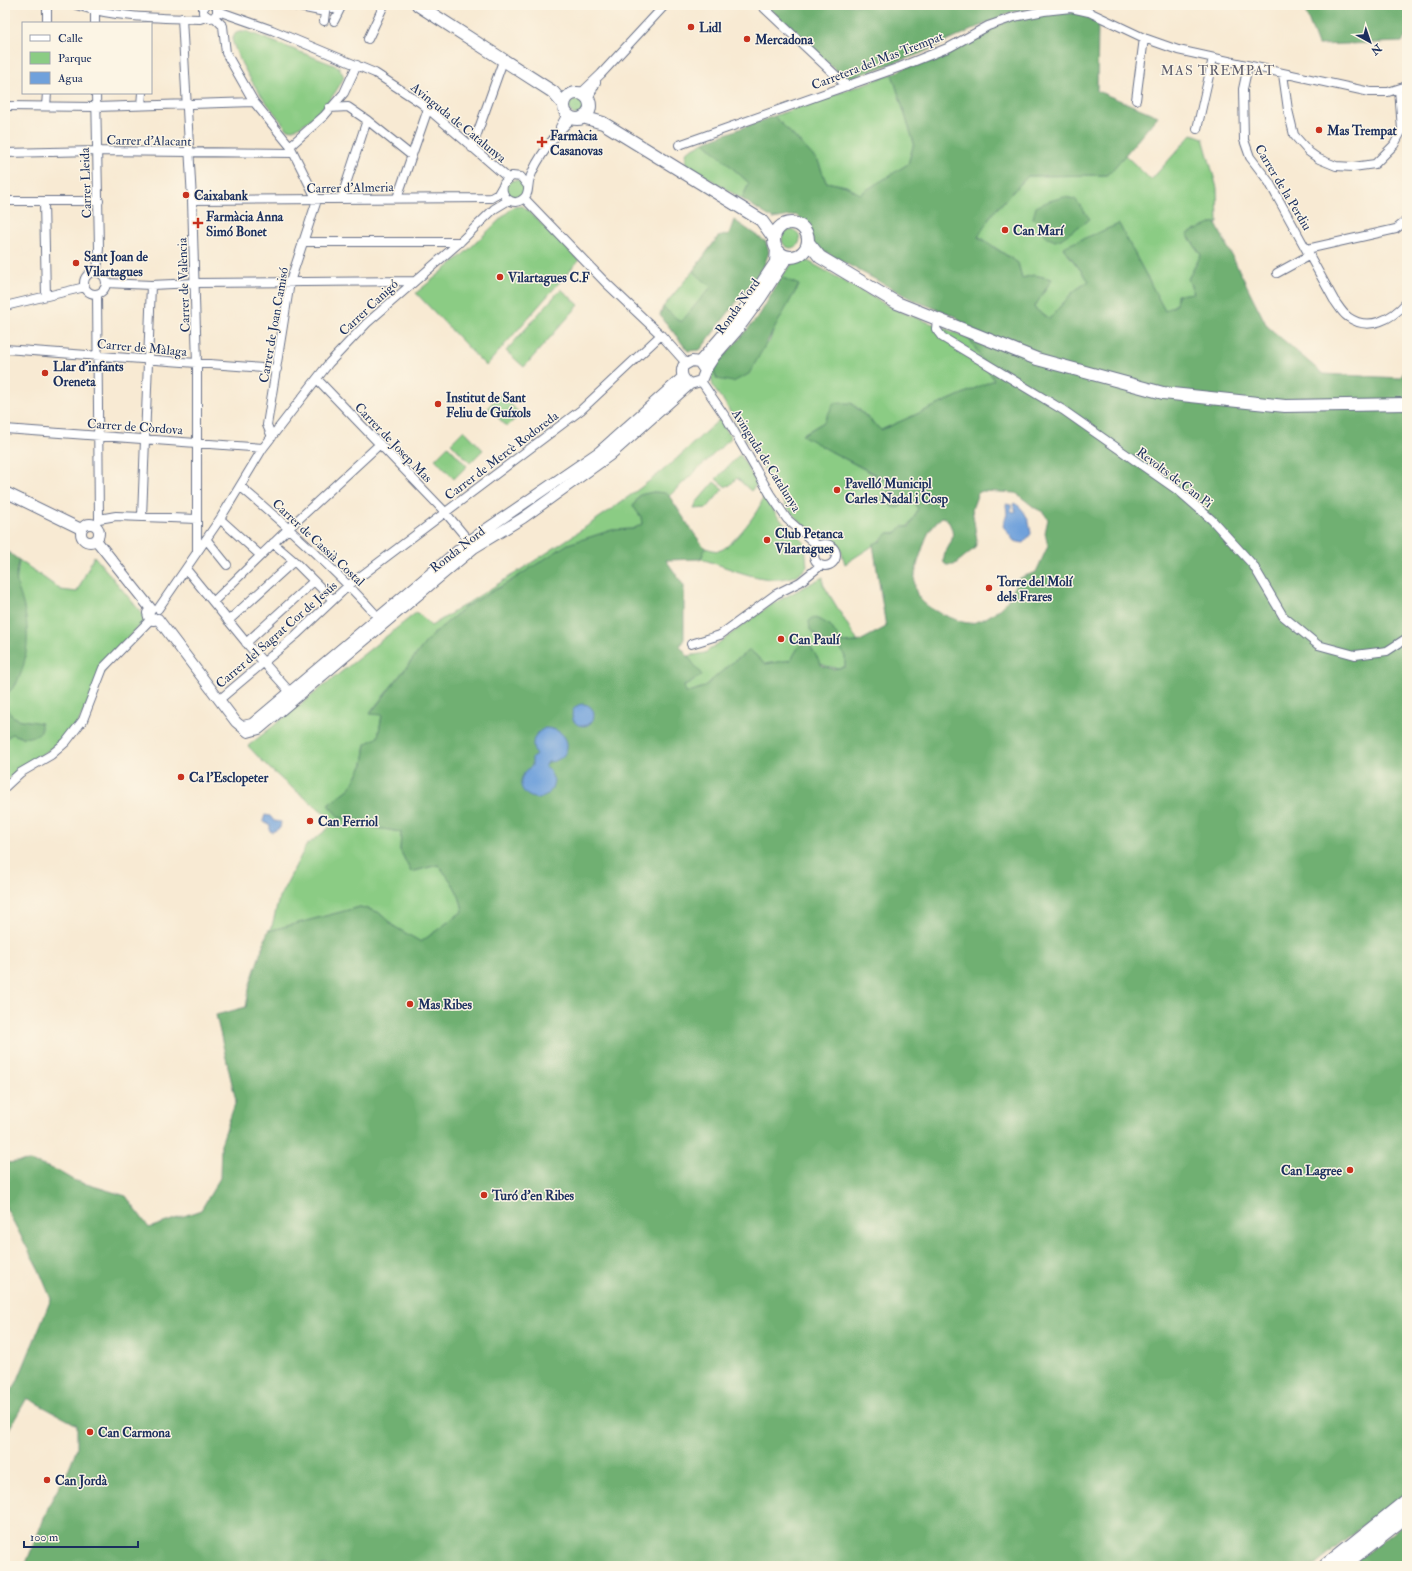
<svg xmlns="http://www.w3.org/2000/svg" width="1412" height="1571" viewBox="0 0 1412 1571" font-family="'IM FELL Double Pica',serif">
  <rect width="100%" height="100%" fill="#fcf5e5"/>
  <filter id="ink" filterUnits="userSpaceOnUse"><feTurbulence type="fractalNoise" baseFrequency=".025" numOctaves="2"/><feDisplacementMap in="SourceGraphic" scale="8" xChannelSelector="R" yChannelSelector="G"/><feConvolveMatrix kernelMatrix="1 2 1 2 8 2 1 2 1" color-interpolation-filters="sRGB"/></filter>
  <filter id="wash" filterUnits="userSpaceOnUse"><feTurbulence type="fractalNoise" baseFrequency=".012" numOctaves="4" result="noise"/><feDisplacementMap in="SourceGraphic" scale="16" xChannelSelector="R" yChannelSelector="G"/><feGaussianBlur stdDeviation="0.9" result="paint"/><feColorMatrix in="noise" values="0 0 0 0 0 0 0 0 0 0 0 0 0 0 0 0 0 1.4 0 .05"/><feComposite in="paint" operator="in"/></filter>
  <g filter="url(#wash)">
    <rect width="100%" height="100%" fill="#f8ead3"/>
    <path fill="#8bcc84" stroke="#537e71" d="M239 31H246L339 67 344 77C334 98 315 120 293 130L287 129C265 101 243 74 232 40L235 34Z
      M892 74 914 143 908 164 860 195 846 186 826 182 818 161 774 116Z
      M569 107a8 8 0 1 1 16 0a8 8 0 1 1-16 0Z
      M1192 134 1203 138 1217 188 1218 223 1187 234 1201 255 1188 279 1194 293 1165 311 1119 224 1063 248 1089 281 1074 291 1049 319 1034 308 1051 279 1034 275 1022 278 1018 263 978 236 992 214 1028 176 1107 175 1125 155 1151 180Z
      M704 142 749 183 742 199 686 164V152Z
      M506 189a9 9 0 1 1 18 0a9 9 0 1 1-18 0Z
      M523 206 579 260 486 366 416 293 466 252 513 207Z
      M782 239a9 9 0 1 1 18 0a9 9 0 1 1-18 0Z
      M718 237V267L711 287 692 309 688 351 660 315 663 307 693 271Z
      M806 260 894 309 969 338 994 380 881 430 852 403 824 422 803 434 830 451 892 484 885 498 897 508 906 501 911 500 915 503 918 509C912 524 905 533 888 533 877 545 859 554 845 564L840 546 834 539 816 536 797 519 786 506 723 400C714 390 709 383 713 369L717 379 769 342 779 317 799 286 781 277 793 263Z
      M561 289 579 305 524 367 506 351Z
      M501 394 520 414 507 427 488 407Z
      M720 419 731 438 669 496 667 493 653 492 640 495 633 506 641 517 642 524 633 529 612 530 568 544 509 582 465 607 430 637 370 713 382 715 378 737 366 744 363 764 350 788 328 805 339 817 370 827 401 832 400 850 411 872 438 865C450 879 460 892 463 911L421 942 395 927 378 912 360 907 268 931 272 926 279 898 306 846 335 823 327 815 286 783 268 767 248 746 417 612 431 626C509 577 589 529 661 472 682 455 700 436 720 419Z
      M464 430 483 450 470 463 451 443Z
      M448 446 467 466 454 479 435 459Z
      M740 454 757 484 751 491 737 478 729 486 728 485 726 487 716 479Z
      M714 482 723 489 707 508 694 509 696 503Z
      M763 497 779 518 805 543 807 567C782 595 730 567 701 559L705 548C710 549 716 552 721 550 732 546 762 509 763 497Z
      M94 556 145 617 143 623 115 650 76 727 60 743 24 766 5 782V739L12 734 23 738 30 721C12 720 5 713 5 695L16 685 24 608 16 584 19 560 61 590 77 592Z
      M823 577V584L858 642 841 643 830 625 810 629 821 638 827 645 841 648 845 657V667C822 670 815 660 799 646L791 660 765 664 750 650 729 665 704 687 686 693 683 687 694 681 698 672 688 656 705 653 772 604Z"/>
    <path fill="#70b072" stroke="#467068" fill-rule="evenodd" d="M765 5H1044L1009 13 919 54 851 78 842 75 833 68Z
      M1303 5H1407V35L1402 42 1318 45Z
      M1068 9 1098 20 1097 91 1158 116 1108 175 1028 176 992 214 978 237 1018 263 1022 278 1034 275 1052 279 1034 308 1049 319 1074 291 1089 281 1063 247 1119 224 1165 311 1176 305 1177 295 1194 293 1188 279 1201 255 1187 234 1215 222 1267 326 1323 374 1400 378 1407 368V1492L1314 1566H25L50 1503 69 1469 77 1447V1425L27 1398 5 1436V1401L17 1382 51 1299 39 1270 5 1206V1163L30 1161 56 1170 73 1180 126 1196 149 1228 201 1210 220 1178 221 1144 236 1101 216 1015 246 1007 250 984 268 931 360 907 378 912 395 927 421 942 463 911C460 892 450 879 438 865L411 872 400 850 401 832 370 827 339 817 328 805 350 788 363 764 366 744 378 737 382 715 370 714 430 637 465 607 509 582 568 544 612 530 633 529 642 524 641 517 633 506 640 495 653 492 667 493C680 511 691 531 705 548L701 559 666 560 684 586V639L680 646 702 675 684 686 686 693 704 687 729 665 750 650 765 664 791 660 799 646 809 643 822 666 833 669 845 667V657L841 648 827 645 821 638 810 630 809 621 814 617 830 625 842 643 858 642 886 627 873 544 881 541 888 533H896L902 526 909 527 918 509 915 503 911 500 906 501 897 508 892 507 885 498 892 483 830 451 802 435 824 422 834 403H851L881 430 994 380 957 317 913 300 814 246 811 228 796 215 773 219 742 199 749 183 704 142 774 116 818 161 826 182 846 186 860 194 908 164 914 143 892 74 1019 16ZM982 491 1016 493 1035 508 1043 512 1048 519 1045 533 1048 546 1036 572C1030 575 1022 575 1017 581 1014 585 1013 592 1010 597 1003 608 987 619 976 622 965 625 958 620 949 617 910 602 909 586 922 550 926 537 930 526 942 517L946 518C963 542 941 547 944 563L947 565H954L975 548 977 540 972 509 978 493Z
      M1064 197 1075 199 1090 219 1061 239 1055 241 1046 237 1042 227 1033 218 1036 207 1049 201Z
      M734 220 766 242 769 252 764 266 700 350 688 351 660 315 663 307 681 322 711 287 693 271 718 237 729 234Z
      M781 277 799 285 749 374 733 382 717 379 713 369 759 316Z
      M5 550 19 560C12 581 20 589 24 608 30 631 28 663 16 684 14 688 8 692 5 695Z
      M5 703C12 723 22 719 41 723V731C32 740 23 738 12 734L5 739Z
      M1407 1521V1566H1351Z"/>
    <path fill="#70a1db" stroke="#46689c" d="M1014 503C1025 508 1030 522 1031 534L1023 543 1014 541 1003 526 1007 514 1006 504 1011 505V511L1014 512 1016 511 1013 505Z
      M572 715a11 11 0 1 1 22 0a11 11 0 1 1-22 0Z
      M545 728C574 729 574 761 548 762L545 767 549 770 554 780C549 818 499 789 532 766V758L536 755C530 743 533 734 545 728Z
      M265 815 270 816 274 821 281 822 280 828 272 832 270 831V825L263 821Z"/>
    <g fill="none" stroke-linecap="round" stroke-linejoin="round">
      <path stroke="#70a1db" stroke-width="2.5" d="M1400 1566 1407 1563"/>
    </g>
  </g>
  <g filter="url(#ink)">
    <g fill="none" stroke-linecap="round" stroke-linejoin="round">
      <g stroke="#687087" stroke-width="10">
        <path id="minor" d="M76 5C117 18 157 18 200 19L206 17
          M95 5V23
          M206 5 203 9V13L210 18 214 17 217 13V8L215 5
          M290 5 325 12 324 21
          M326 5 339 11 342 5
          M761 5 847 86
          M218 11 272 30 375 73 421 103 508 178
          M214 17 223 26 226 53 254 102 290 146 317 200 290 282 267 425 272 437
          M182 18 192 200 197 364V551
          M334 21 339 11
          M47 23V5
          M368 39 384 5
          M1248 66 1243 89 1244 140 1250 157 1269 182 1334 300C1338 305 1342 313 1348 317 1369 332 1392 319 1407 302
          M1283 74 1288 110 1294 135 1309 152 1319 159 1336 166 1353 167 1375 164 1394 145 1402 130 1399 89
          M96 93 99 248 97 272
          M580 94 601 74 665 5
          M588 99 596 82
          M1136 100 1144 38
          M141 105 142 93
          M5 106 96 107 254 102
          M46 106 47 93
          M329 108 348 107 367 120 412 156
          M560 127 567 114
          M1197 129 1213 58
          M679 145 900 67 950 47 988 26 1014 17 1044 11 1071 8 1089 12 1144 38 1178 50 1370 92H1388L1407 86
          M290 146 324 116 344 93 357 65
          M472 148 503 61
          M5 153 96 151 293 153
          M528 186 521 177 512 176 504 183C498 195 513 209 524 198 530 193 527 185 530 178 536 160 558 130 573 118
          M397 198 428 109
          M524 198 605 282 661 335 686 363
          M341 199 367 120
          M192 200 491 198 498 194 502 187
          M5 201H99
          M44 202 46 296
          M302 242H460
          M1307 249 1396 229 1407 220
          M84 283a11 11 0 1 1 22 0a11 11 0 1 1-22 0Z
          M1277 273 1310 255
          M106 283 151 285 195 283 415 281
          M97 294 99 519
          M5 306 85 287
          M937 319 936 329 942 337 1063 410 1180 492 1212 520 1253 565 1283 616 1318 645 1355 655 1387 651 1407 638
          M5 349 277 369
          M317 379 445 512 469 541
          M701 381 727 419 770 494 787 519 818 546
          M5 429 263 448
          M241 487C289 528 336 570 378 617
          M142 517 151 285
          M99 519 116 516 197 519
          M220 519 260 555
          M206 539 227 565
          M273 543 294 561 333 600
          M814 555a11 11 0 1 1 22 0a11 11 0 1 1-22 0Z
          M186 569 249 646 290 692
          M213 602 289 528 380 444
          M158 609 220 519 263 448 329 363 367 323 460 242 494 209 509 200
          M228 621 294 561
          M246 643 314 581
          M691 644 720 635 776 594 800 582 820 566
          M219 700 296 635 349 585 581 410 661 335
          M5 787 20 773 51 755 66 742 83 720 103 668 151 619"/>
      </g>
      <g stroke="#687087" stroke-width="12">
        <path id="tertiary" d="M699 362 739 316 775 262 776 249
          M705 371 699 362 692 361 683 366C680 374 683 380 690 384L701 381 705 371 714 357 736 332 761 298 785 261 790 257
          M5 492 81 529
          M81 533a9 9 0 1 1 18 0a9 9 0 1 1-18 0Z
          M96 540 151 609
          M151 609 148 613 149 617 153 620 158 619
          M158 619 236 722 248 732 259 729 474 548 523 518 609 456 690 384
          M243 726 252 724 469 541 599 452 683 377"/>
      </g>
      <g stroke="#687087" stroke-width="14">
        <path id="primary" d="M418 5 553 92 564 105
          M564 106a13 13 0 1 1 26 0a13 13 0 1 1-26 0Z
          M583 117 603 123 761 220 774 238
          M774 240a17 17 0 1 1 34 0a17 17 0 1 1-34 0Z
          M808 242 820 257 897 303 1037 359 1163 393 1285 406 1407 404"/>
      </g>
      <g stroke="#687087" stroke-width="16">
        <path id="motorway" d="M1348 1561 1407 1515
          M1326 1566 1407 1501"/>
      </g>
      <use href="#minor" stroke="#fff" stroke-width="8"/>
      <use href="#tertiary" stroke="#fff" stroke-width="10"/>
      <use href="#primary" stroke="#fff" stroke-width="12"/>
      <use href="#motorway" stroke="#fff" stroke-width="14"/>
    </g>
  </g>
  <g fill="#c8321e" stroke="#fcf5e5" stroke-width="1.5">
    <circle cx="691" cy="27" r="4"/>
    <circle cx="747" cy="39" r="4"/>
    <circle cx="1319" cy="130" r="4"/>
    <path d="M540 136h4v4h4v4h-4v4h-4v-4h-4v-4h4z"/>
    <circle cx="186" cy="195" r="4"/>
    <path d="M196 217h4v4h4v4h-4v4h-4v-4h-4v-4h4z"/>
    <circle cx="1005" cy="230" r="4"/>
    <circle cx="76" cy="263" r="4"/>
    <circle cx="500" cy="277" r="4"/>
    <circle cx="45" cy="373" r="4"/>
    <circle cx="438" cy="404" r="4"/>
    <circle cx="837" cy="490" r="4"/>
    <circle cx="767" cy="540" r="4"/>
    <circle cx="989" cy="588" r="4"/>
    <circle cx="781" cy="639" r="4"/>
    <circle cx="181" cy="777" r="4"/>
    <circle cx="310" cy="821" r="4"/>
    <circle cx="410" cy="1004" r="4"/>
    <circle cx="1350" cy="1170" r="4"/>
    <circle cx="484" cy="1195" r="4"/>
    <circle cx="90" cy="1432" r="4"/>
    <circle cx="47" cy="1480" r="4"/>
  </g>
  <g text-anchor="middle" stroke-width="3" stroke-linejoin="round" paint-order="stroke">
    <g font-size="13" font-weight="bold" fill="#1b2f5e" stroke="#fcf5e5" text-anchor="start">
      <text x="699" y="32">Lidl</text>
      <text x="755" y="44">Mercadona</text>
      <text x="1327" y="135">Mas Trempat</text>
      <text x="550" y="140">Farmàcia<tspan x="550" dy="15">Casanovas</tspan></text>
      <text x="194" y="200">Caixabank</text>
      <text x="206" y="221">Farmàcia Anna<tspan x="206" dy="15">Simó Bonet</tspan></text>
      <text x="1013" y="235">Can Marí</text>
      <text x="84" y="261">Sant Joan de<tspan x="84" dy="15">Vilartagues</tspan></text>
      <text x="508" y="282">Vilartagues C.F</text>
      <text x="53" y="371">Llar d'infants<tspan x="53" dy="15">Oreneta</tspan></text>
      <text x="446" y="402">Institut de Sant<tspan x="446" dy="15">Feliu de Guíxols</tspan></text>
      <text x="845" y="488">Pavelló Municipl<tspan x="845" dy="15">Carles Nadal i Cosp</tspan></text>
      <text x="775" y="538">Club Petanca<tspan x="775" dy="15">Vilartagues</tspan></text>
      <text x="997" y="586">Torre del Molí<tspan x="997" dy="15">dels Frares</tspan></text>
      <text x="789" y="644">Can Paulí</text>
      <text x="189" y="782">Ca l'Esclopeter</text>
      <text x="318" y="826">Can Ferriol</text>
      <text x="418" y="1009">Mas Ribes</text>
      <text x="1342" y="1175" text-anchor="end">Can Lagree</text>
      <text x="492" y="1200">Turó d'en Ribes</text>
      <text x="98" y="1437">Can Carmona</text>
      <text x="55" y="1485">Can Jordà</text>
    </g>
    <g font-size="13" fill="#1b2f5e" stroke="#fcf5e5">
      <text transform="translate(877 60) rotate(-21)" y="5">Carretera del Mas Trempat</text>
      <text transform="translate(459 122) rotate(39)" y="5">Avinguda de Catalunya</text>
      <text transform="translate(149 140) rotate(1)" y="5">Carrer d'Alacant</text>
      <text transform="translate(85 183) rotate(-92)" y="5">Carrer Lleida</text>
      <text transform="translate(350 187) rotate(-1)" y="5">Carrer d'Almeria</text>
      <text transform="translate(1284 187) rotate(59)" y="5">Carrer de la Perdiu</text>
      <text transform="translate(183 285) rotate(-92)" y="5">Carrer de València</text>
      <text transform="translate(737 306) rotate(-54)" y="5">Ronda Nord</text>
      <text transform="translate(368 307) rotate(-43)" y="5">Carrer Canigó</text>
      <text transform="translate(273 325) rotate(-80)" y="5">Carrer de Joan Camisó</text>
      <text transform="translate(142 347) rotate(5)" y="5">Carrer de Màlaga</text>
      <text transform="translate(135 426) rotate(4)" y="5">Carrer de Còrdova</text>
      <text transform="translate(394 442) rotate(46)" y="5">Carrer de Josep Mas</text>
      <text transform="translate(501 455) rotate(-37)" y="5">Carrer de Mercè Rodoreda</text>
      <text transform="translate(767 460) rotate(58)" y="5">Avinguda de Catalunya</text>
      <text transform="translate(1175 477) rotate(37)" y="5">Revolts de Can Pi</text>
      <text transform="translate(319 542) rotate(43)" y="5">Carrer de Cassià Costal</text>
      <text transform="translate(457 549) rotate(-38)" y="5">Ronda Nord</text>
      <text transform="translate(276 634) rotate(-41)" y="5">Carrer del Sagrat Cor de Jesús</text>
    </g>
    <g font-size="14" letter-spacing="1" fill="#5e5e6e" stroke="#fcf5e5">
      <text x="1218" y="75">MAS TREMPAT</text>
    </g>
  </g>
  <rect width="1412" height="1571" fill="none" stroke="#fcf5e5" stroke-width="20"/>
  <rect x="22" y="22" width="130" height="72" fill="#fcf5e5" stroke="#a2a6af"/>
  <rect x="30" y="35" width="20" height="6" fill="#ffffff" stroke="#a2a6af"/>
  <text x="58" y="42" font-size="12" fill="#1b2f5e">Calle</text>
  <rect x="30" y="52" width="20" height="12" fill="#8bcc84" stroke="#a2a6af"/>
  <text x="58" y="62" font-size="12" fill="#1b2f5e">Parque</text>
  <rect x="30" y="72" width="20" height="12" fill="#70a1db" stroke="#a2a6af"/>
  <text x="58" y="82" font-size="12" fill="#1b2f5e">Agua</text>
  <g transform="translate(1370 42) rotate(140)" stroke="#fcf5e5" stroke-width="3" paint-order="stroke">
  <path d="M0-3L7 15L0 10L-7 15Z" fill="#1b2f5e"/>
  <text y="-6" font-size="11" font-weight="bold" text-anchor="middle" fill="#1b2f5e">N</text>
  </g>
  <path d="M24 1541v6h114v-6" fill="none" stroke="#1b2f5e" stroke-width="2"/>
  <text x="30" y="1541" font-size="12" fill="#1b2f5e" stroke="#fcf5e5" stroke-width="3" paint-order="stroke">100 m</text>
</svg>
